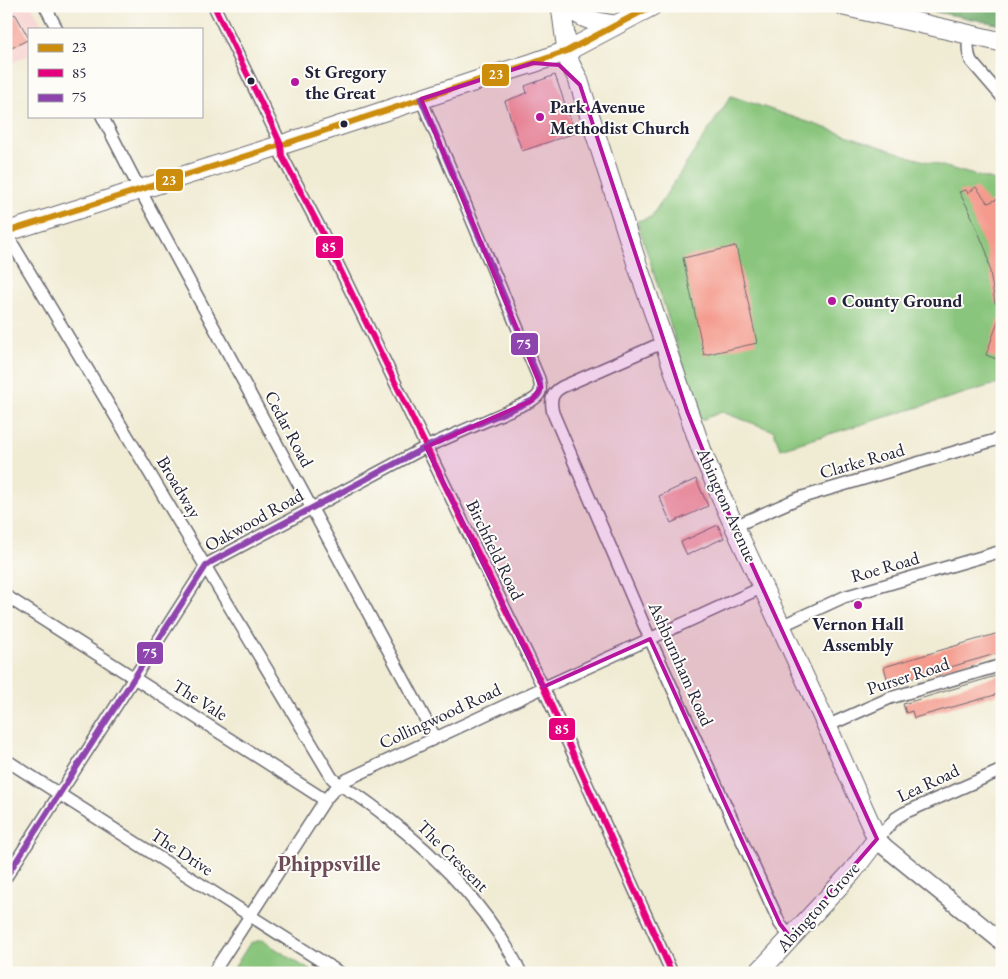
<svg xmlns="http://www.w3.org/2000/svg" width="1008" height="979" viewBox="0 0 1008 979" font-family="'EB Garamond',serif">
  <rect width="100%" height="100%" fill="#fdfcf7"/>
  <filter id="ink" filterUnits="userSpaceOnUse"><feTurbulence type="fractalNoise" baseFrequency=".02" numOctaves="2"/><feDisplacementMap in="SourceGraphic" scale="10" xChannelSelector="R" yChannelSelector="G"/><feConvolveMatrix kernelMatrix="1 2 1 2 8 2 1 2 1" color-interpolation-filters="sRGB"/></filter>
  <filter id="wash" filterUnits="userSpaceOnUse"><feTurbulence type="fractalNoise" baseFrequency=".0096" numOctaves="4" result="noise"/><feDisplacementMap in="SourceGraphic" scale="20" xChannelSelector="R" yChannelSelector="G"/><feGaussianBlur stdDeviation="1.12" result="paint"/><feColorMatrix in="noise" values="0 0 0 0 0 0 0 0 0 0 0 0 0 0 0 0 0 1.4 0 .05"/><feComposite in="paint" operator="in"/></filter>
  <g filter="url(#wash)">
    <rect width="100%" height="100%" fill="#f0ebd3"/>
    <path fill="#f7d0cf" d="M6 6H32L44 29H29V55L6 66Z"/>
    <path fill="#89c57b" stroke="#56745b" d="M731 96 911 157 1002 183V382L780 449 774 431 722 412 701 420 637 221 651 217Z
      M262 940 314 973H231L250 943Z"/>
    <path fill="#6eaa6b" stroke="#486653" d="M915 6H1002V25L926 10Z"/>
    <g id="blocks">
      <path fill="#f49b8e" d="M6 12 16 15 29 39 6 51Z
        M555 75 575 133 522 151 505 101 527 93 525 86Z
        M976 187 988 203 1000 198 1002 200V303H995L987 253 969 210 959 192 966 190 968 193Z
        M736 246 757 343 704 355 683 258Z
        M1001 313H1002V361L986 355Z
        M696 479 708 506 671 523 659 496Z
        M718 525 724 538 687 555 681 542Z
        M1002 632V652L889 685 884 667Z
        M1002 674V693L914 718 912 711 906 713 903 704Z"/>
    </g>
  </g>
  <g filter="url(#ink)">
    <use href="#blocks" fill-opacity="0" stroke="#6a6870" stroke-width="1"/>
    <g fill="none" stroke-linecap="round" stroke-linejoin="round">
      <g stroke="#6a6870" stroke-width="14">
        <path id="minor" d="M45 6 57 29
          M214 6 272 125 281 145 282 156 322 232 543 687 672 973
          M969 35C968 44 967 52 971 61L1002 97
          M102 116 140 190 435 737
          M6 233 332 778C340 786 348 790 357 795 368 802 378 810 388 818 441 860 491 911 521 973
          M664 342 562 387C551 393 550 401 553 413L650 639 780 924 791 938
          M735 526 799 498 1002 438
          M6 596 325 800
          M781 626 844 597 1002 551
          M827 726 890 698 1002 665
          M6 760 340 973
          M877 839 896 818 904 813 1002 770
          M6 877 206 566 211 562 426 447 531 401C541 395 542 391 539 379L421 99
          M213 973 325 800 332 792 346 780 536 691 763 587"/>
      </g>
      <g stroke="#6a6870" stroke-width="19">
        <path id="secondary" d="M877 839 885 847 1002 942"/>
      </g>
      <g stroke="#6a6870" stroke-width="21">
        <path id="primary" d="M561 6 567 51 570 64 578 79 638 267 704 457 727 510 827 726 877 839 852 872 758 973
          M568 6C581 19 597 23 616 25
          M844 6 1002 42
          M6 232 281 145 488 77 533 63 567 51 652 6"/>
      </g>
      <use href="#minor" stroke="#fff" stroke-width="11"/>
      <use href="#secondary" stroke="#fff" stroke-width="16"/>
      <use href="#primary" stroke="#fff" stroke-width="19"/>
      <g stroke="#fdfcf7" stroke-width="10">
        <path id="bus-1" d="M6 232 281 145 488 77 533 63 567 51 652 6"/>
      </g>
      <g stroke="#fdfcf7" stroke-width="10">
        <path id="bus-2" d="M214 6 272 125 281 145 282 156 322 232 543 687 672 973"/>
      </g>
      <g stroke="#fdfcf7" stroke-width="10">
        <path id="bus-3" d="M6 877 206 566 211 562 426 447 531 401C541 395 542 391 539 379L421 99"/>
      </g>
      <use href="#bus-1" stroke="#cc8c0c" stroke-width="6"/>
      <use href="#bus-2" stroke="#e5007d" stroke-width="6"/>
      <use href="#bus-3" stroke="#8e44ad" stroke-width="6"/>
    </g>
  </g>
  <path fill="#b5179e" fill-opacity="0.2" stroke="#b5179e" stroke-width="4" stroke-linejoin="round" d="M533 63 559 65 580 85 687 411 727 510 877 839 791 938 780 924 650 639 543 687 426 447 531 401 541 387 421 99Z"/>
  <g fill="#22223b" stroke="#fdfcf7" stroke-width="2">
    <circle cx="251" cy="81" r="4.5"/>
    <circle cx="344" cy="124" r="4.5"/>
  </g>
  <g fill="#b5179e" stroke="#fdfcf7" stroke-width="2">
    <circle cx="295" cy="82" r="5"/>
    <circle cx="540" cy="117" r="5"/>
    <circle cx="832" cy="301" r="5"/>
    <circle cx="858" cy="605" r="5"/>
  </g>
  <g text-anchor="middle" stroke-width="4" stroke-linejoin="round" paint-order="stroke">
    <g font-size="18" font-weight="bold" fill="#22223b" stroke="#fdfcf7" text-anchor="start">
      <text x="305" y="78">St Gregory<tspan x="305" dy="21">the Great</tspan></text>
      <text x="550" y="113">Park Avenue<tspan x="550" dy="21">Methodist Church</tspan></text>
      <text x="842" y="307">County Ground</text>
      <text x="858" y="630" text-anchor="middle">Vernon Hall<tspan x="858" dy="21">Assembly</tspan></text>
    </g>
    <g font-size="18" fill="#22223b" stroke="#fdfcf7">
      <text transform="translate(289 429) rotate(62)" y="6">Cedar Road</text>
      <text transform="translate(862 461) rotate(-16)" y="6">Clarke Road</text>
      <text transform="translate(179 487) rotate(59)" y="6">Broadway</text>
      <text transform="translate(727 505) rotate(66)" y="6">Abington Avenue</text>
      <text transform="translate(254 520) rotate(-29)" y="6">Oakwood Road</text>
      <text transform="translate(495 550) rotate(64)" y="6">Birchfield Road</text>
      <text transform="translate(885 567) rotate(-16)" y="6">Roe Road</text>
      <text transform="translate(681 664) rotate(66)" y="6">Ashburnham Road</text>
      <text transform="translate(908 676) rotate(-18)" y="6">Purser Road</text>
      <text transform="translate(200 700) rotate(32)" y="6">The Vale</text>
      <text transform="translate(440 716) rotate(-25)" y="6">Collingwood Road</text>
      <text transform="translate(928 783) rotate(-25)" y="6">Lea Road</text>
      <text transform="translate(182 852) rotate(33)" y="6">The Drive</text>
      <text transform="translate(453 856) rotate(45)" y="6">The Crescent</text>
      <text transform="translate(818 907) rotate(-48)" y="6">Abington Grove</text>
    </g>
    <g font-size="22" font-weight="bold" fill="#6c4c58" stroke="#fdfcf7">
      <text x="329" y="871">Phippsville</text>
    </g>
  </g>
  <g stroke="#fdfcf7" stroke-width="2">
    <rect x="481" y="63" width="29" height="24" rx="5" fill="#cc8c0c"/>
    <rect x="155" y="168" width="29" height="24" rx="5" fill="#cc8c0c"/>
    <rect x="315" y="235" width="29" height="24" rx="5" fill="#e5007d"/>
    <rect x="510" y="332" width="29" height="24" rx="5" fill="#8e44ad"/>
    <rect x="136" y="641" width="28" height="24" rx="5" fill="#8e44ad"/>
    <rect x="548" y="717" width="28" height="24" rx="5" fill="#e5007d"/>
  </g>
  <g font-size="14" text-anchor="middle" font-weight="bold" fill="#fff">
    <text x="496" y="79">23</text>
    <text x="169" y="185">23</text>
    <text x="329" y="252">85</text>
    <text x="524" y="349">75</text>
    <text x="150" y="658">75</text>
    <text x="562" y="734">85</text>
  </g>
  <rect width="1008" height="979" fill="none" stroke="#fdfcf7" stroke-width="25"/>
  <rect x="28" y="28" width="175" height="90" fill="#fdfcf7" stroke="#a5a5ac"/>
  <rect x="38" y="44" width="25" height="8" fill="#cc8c0c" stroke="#a5a5ac"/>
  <text x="72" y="52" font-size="15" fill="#22223b">23</text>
  <rect x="38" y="69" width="25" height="8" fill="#e5007d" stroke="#a5a5ac"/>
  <text x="72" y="78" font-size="15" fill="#22223b">85</text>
  <rect x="38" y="94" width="25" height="8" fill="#8e44ad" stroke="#a5a5ac"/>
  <text x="72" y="102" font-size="15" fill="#22223b">75</text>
</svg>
